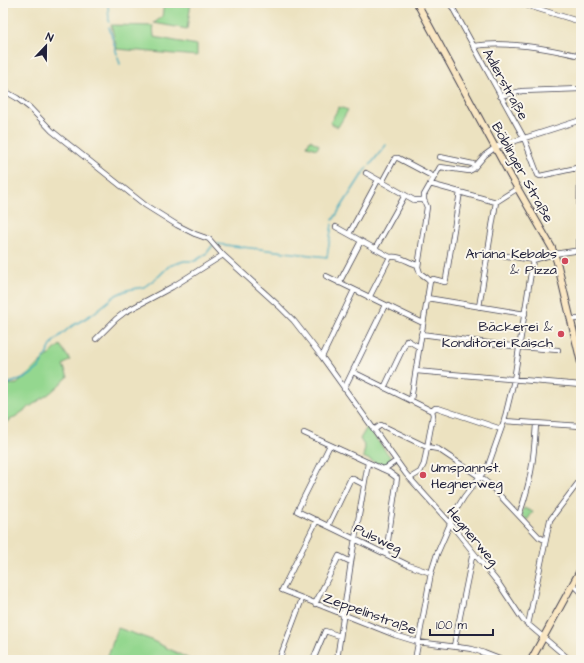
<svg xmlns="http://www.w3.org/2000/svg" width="584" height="663" viewBox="0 0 584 663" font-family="'Architects Daughter',sans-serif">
  <rect width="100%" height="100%" fill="#fbf7ec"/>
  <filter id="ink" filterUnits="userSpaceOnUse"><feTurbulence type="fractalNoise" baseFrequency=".025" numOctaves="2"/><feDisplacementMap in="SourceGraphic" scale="8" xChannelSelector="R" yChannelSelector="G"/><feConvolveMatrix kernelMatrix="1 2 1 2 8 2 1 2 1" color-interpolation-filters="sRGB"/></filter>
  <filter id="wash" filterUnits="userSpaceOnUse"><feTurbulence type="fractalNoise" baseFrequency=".012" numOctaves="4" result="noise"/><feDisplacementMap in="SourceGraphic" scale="16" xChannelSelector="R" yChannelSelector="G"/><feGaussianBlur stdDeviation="0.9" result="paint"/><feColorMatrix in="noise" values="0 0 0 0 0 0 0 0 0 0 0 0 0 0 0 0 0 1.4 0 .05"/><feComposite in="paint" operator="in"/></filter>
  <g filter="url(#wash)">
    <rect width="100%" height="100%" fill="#ece2c0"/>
    <path fill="#94d78f" stroke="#5b7c65" d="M164 3H191L187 29 154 23 162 17Z
      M111 25 153 26 154 37 197 45V56L117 49Z
      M339 107 348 110 338 127 330 123Z
      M310 140 319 145 317 149 307 146Z
      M60 345 70 360 63 365 68 377 50 393 3 425V385L17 384Z
      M367 427 391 458 390 461 383 466 363 457 365 447 360 439Z
      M524 508 533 512 527 520 521 514Z
      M118 628 149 639 191 660H112L107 658Z"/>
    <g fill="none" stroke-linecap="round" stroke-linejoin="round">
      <path stroke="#3da9bd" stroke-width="1.5" d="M108 3 109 22
        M109 27 117 54
        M118 57 120 64
        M370 165 386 145
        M333 220 367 167
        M217 244 327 257 332 224
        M3 385 23 379 30 375 39 368 53 342 69 328 94 313 116 295 127 290 144 287 159 276 169 266 184 261H195L206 254 213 245"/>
    </g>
  </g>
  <g filter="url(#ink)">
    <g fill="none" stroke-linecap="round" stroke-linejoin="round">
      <g stroke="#403f4f" stroke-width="6">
        <path id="minor" d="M450 3 524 138 538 175 540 176 581 167
          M519 3 581 22
          M473 46C509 41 545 48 581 56
          M3 90 17 98 30 108 52 131 145 205 177 225 195 234 209 239 223 255 279 306 294 321 322 357 406 474 450 523 473 552 499 584 523 620 570 660
          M500 96 522 91 581 89
          M440 157 473 164
          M366 173 414 200H424
          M382 182 395 158H398L434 177
          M430 184 496 202 518 188
          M336 227 390 257C400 255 409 263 418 265
          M349 234 378 180
          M375 249 405 195
          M579 250 580 167
          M488 253 533 260
          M326 276 423 323
          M430 281 427 278 420 273 418 267 427 207 424 200V195L440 167 469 171 473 169 485 155 496 147 581 120
          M430 281 433 279 445 282 446 279 460 192
          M339 283 361 241
          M369 298 390 257
          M427 298 525 314
          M479 307 496 202
          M570 319H581
          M421 334 519 347 558 350
          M96 339 116 319 125 312 172 287 223 255
          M322 357 354 290
          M416 371 581 385
          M353 372 432 411 433 415 424 464 420 472 410 478
          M384 388 407 340 419 347
          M344 389 385 305
          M411 400 430 281
          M432 411 435 408H438L501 429
          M504 421 581 426
          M374 430 381 425 427 447 438 449 480 477 489 484 539 537 545 540
          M304 433 389 472 397 478 386 554
          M330 445 297 511 408 565 431 573
          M382 469 386 468 396 461
          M519 515C531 483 534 457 536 424
          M317 520 282 590 395 635 418 642 472 649 484 653 502 660
          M328 526 351 478 363 484
          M573 584 581 592
          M315 604 339 556 351 562
          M528 625 550 520 581 479
          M454 646 473 552
          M279 660 302 599
          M313 660 325 631 340 636
          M337 660 351 562 368 463
          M415 660 431 573 437 554 456 510 464 497 488 466 504 421 514 380 533 260 554 254 581 250"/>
      </g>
      <g stroke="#403f4f" stroke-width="8">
        <path id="secondary" d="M417 3 511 177 552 248 557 262 581 363
          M531 660 581 569"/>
      </g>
      <use href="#minor" stroke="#fff" stroke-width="4.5"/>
      <use href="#secondary" stroke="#fae7c3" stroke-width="6"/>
    </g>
  </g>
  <g fill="#d1495b" stroke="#fbf7ec" stroke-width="1.5">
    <circle cx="565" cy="261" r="4"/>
    <circle cx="561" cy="334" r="4"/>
    <circle cx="423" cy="475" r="4"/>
  </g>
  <g text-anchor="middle" stroke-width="4" stroke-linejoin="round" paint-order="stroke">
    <g font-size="14" fill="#22223b" stroke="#fbf7ec">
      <text transform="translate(506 84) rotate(61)" y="5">Adlerstraße</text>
      <text transform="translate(523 172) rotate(61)" y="5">Böblinger Straße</text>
      <text transform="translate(473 536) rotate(50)" y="5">Hegnerweg</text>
      <text transform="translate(378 538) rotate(26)" y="5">Pulsweg</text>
      <text transform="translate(370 613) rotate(20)" y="5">Zeppelinstraße</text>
    </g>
    <g font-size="14" fill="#22223b" stroke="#fbf7ec" text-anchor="end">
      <text x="557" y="258">Ariana Kebabs<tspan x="557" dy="16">&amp; Pizza</tspan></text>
      <text x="553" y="331">Bäckerei &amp;<tspan x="553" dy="16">Konditorei Raisch</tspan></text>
      <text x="431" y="472" text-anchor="start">Umspannst.<tspan x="431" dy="16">Hegnerweg</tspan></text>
    </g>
  </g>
  <rect width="584" height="663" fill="none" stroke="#fbf7ec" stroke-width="16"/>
  <g transform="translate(46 46) rotate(22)" stroke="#fbf7ec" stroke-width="3" paint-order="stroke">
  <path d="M0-3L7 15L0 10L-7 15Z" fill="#22223b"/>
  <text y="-6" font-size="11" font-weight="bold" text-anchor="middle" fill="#22223b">N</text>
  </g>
  <path d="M430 629v6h63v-6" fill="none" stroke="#22223b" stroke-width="2"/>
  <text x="436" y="629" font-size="12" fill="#22223b" stroke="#fbf7ec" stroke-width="3" paint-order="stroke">100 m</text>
</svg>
